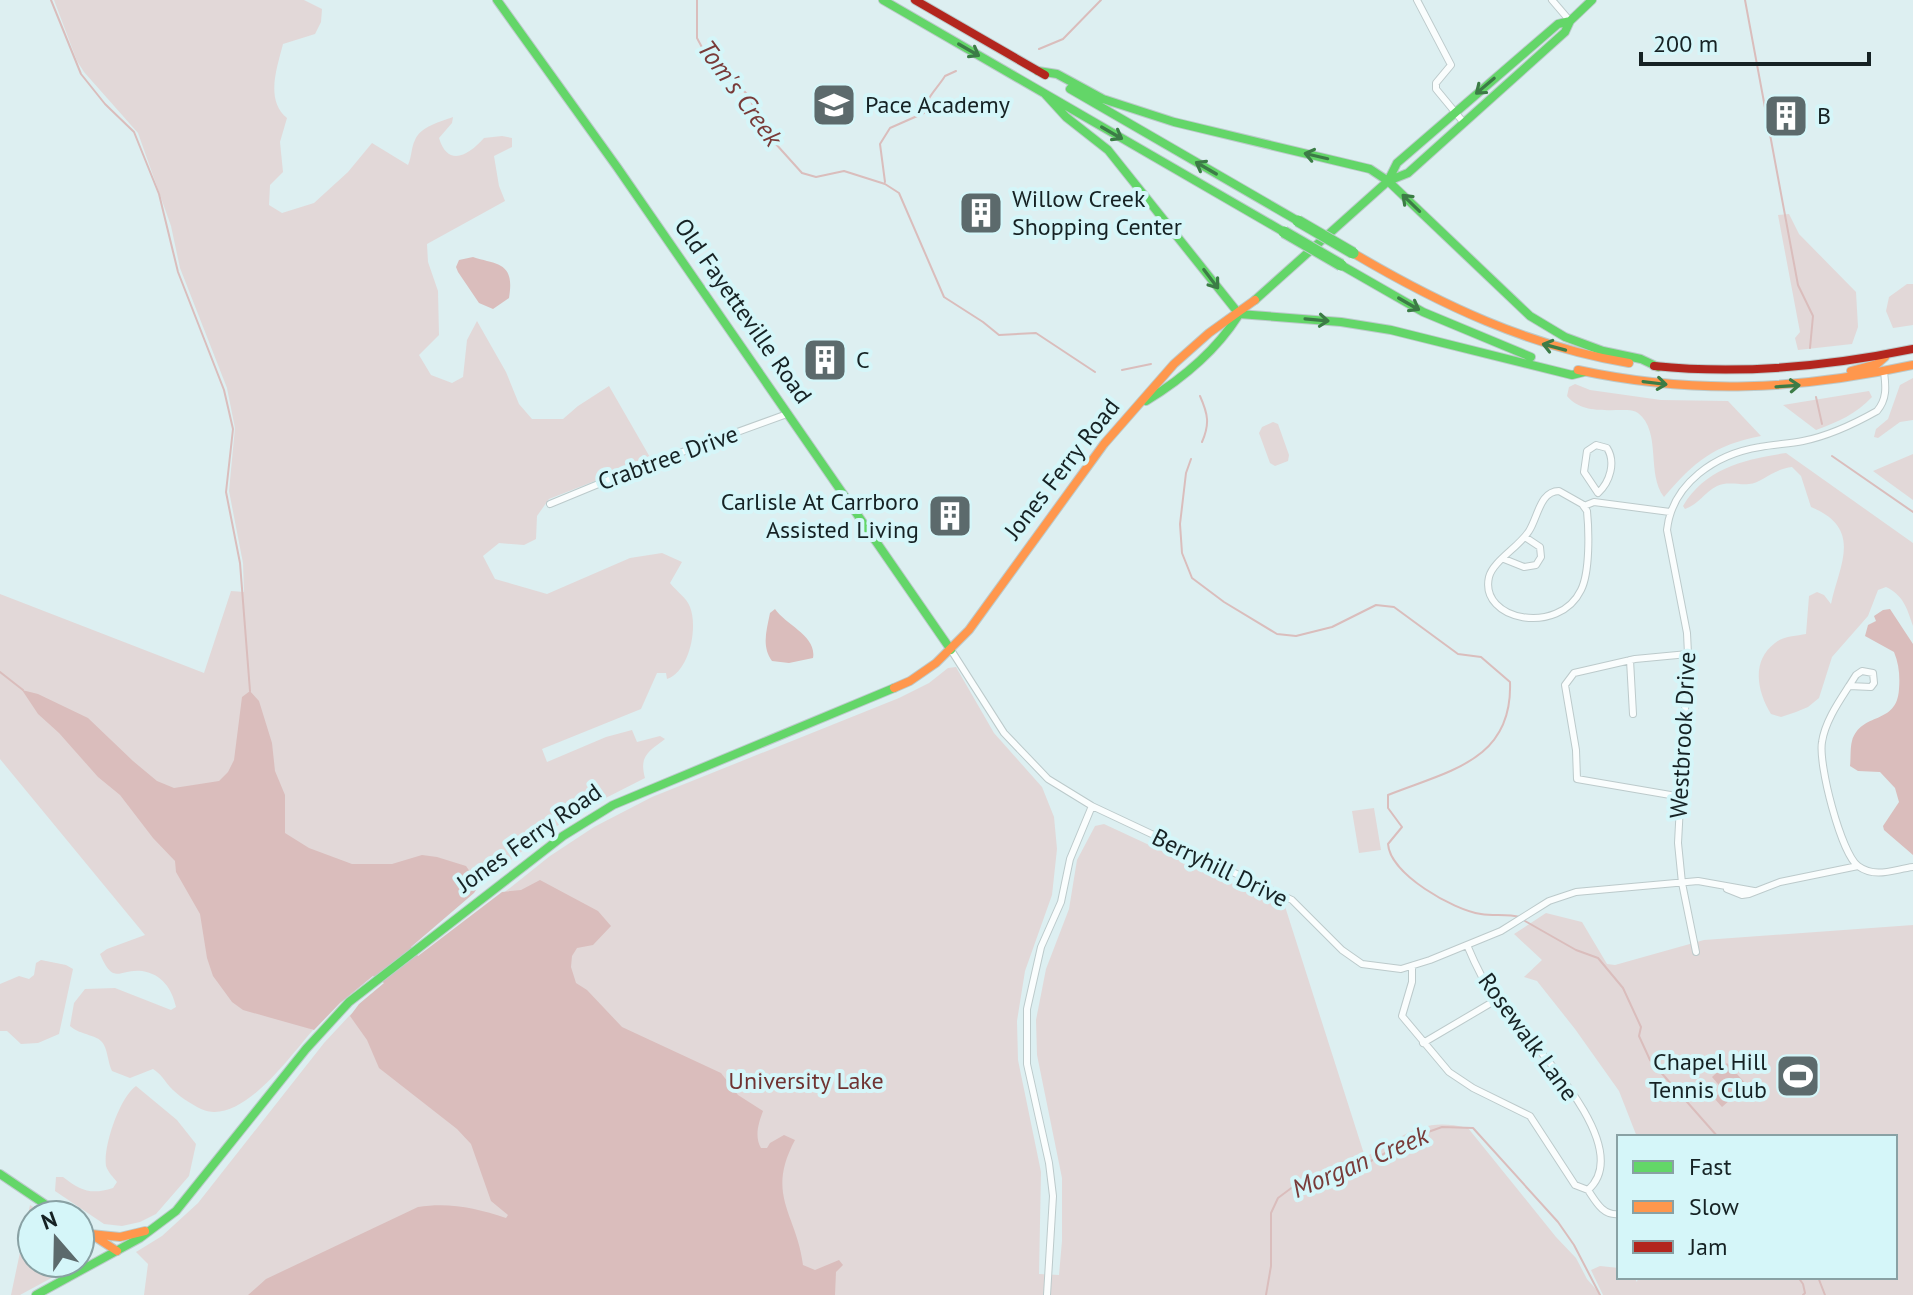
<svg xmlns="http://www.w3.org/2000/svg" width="1913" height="1295" viewBox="0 0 1913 1295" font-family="'PT Sans',sans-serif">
  <rect width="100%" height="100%" fill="#ddeff1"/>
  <path fill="#e2d8d8" d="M54 0H304L322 9 321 22 315 34 283 44C277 68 265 100 287 118L280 142 283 172 270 185 269 205 282 213 314 203 348 172 372 143 408 165C412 156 411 148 415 140 421 126 440 122 453 117L452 123 439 138C448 168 469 155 484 138L502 136 512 138V147L494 156 499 186 505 201 427 244 428 262 438 291 439 335 419 355 431 375 452 383 463 377 467 340 477 321 506 372 519 404 532 419H563L578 406 609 386 651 459 549 499 537 516 536 539 524 545 499 543 483 556 495 579 547 594 630 558 662 553 682 562 670 583C676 591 687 598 690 607 698 627 690 671 667 679L666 673H657L641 709 542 749 547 762 606 737 632 730 637 742 660 736 665 739C648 752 639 756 645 778L582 810 543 835 351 985 309 1028 313 1030C290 1056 241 1127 201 1109 191 1104 177 1095 170 1087 164 1080 161 1074 153 1069L130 1078 112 1071C108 1063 108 1053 104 1045 99 1034 81 1036 70 1026L74 1003 85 989 115 988 171 1010 176 1007C172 989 162 974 142 971 120 968 114 987 100 954L107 949 145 935 0 759V594L204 673 231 591 244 592 243 563 229 491 235 428 227 388 180 268 171 226 138 133 84 72 77 61Z
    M1789 214 1799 234 1856 292 1858 327 1852 344 1798 350 1795 338 1800 332 1778 215Z
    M1907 284H1913V325L1893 328 1886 311 1889 297Z
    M1913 378V420L1900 422 1878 438 1874 437 1876 429 1888 419 1900 385Z
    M1575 384 1590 390 1661 400 1728 401 1761 436C1714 445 1695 461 1664 497 1646 474 1662 432 1638 413 1627 404 1587 420 1567 396L1569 387Z
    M1869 391 1872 397C1856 414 1838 422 1816 430L1783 405Z
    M1273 422 1278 424 1289 455 1288 461 1275 466 1270 463 1259 433 1262 427Z
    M1786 453 1913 543V626C1907 608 1903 595 1886 587L1878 590 1868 616 1832 657 1819 698 1808 707 1796 712 1781 717 1771 714C1757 691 1751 661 1775 643 1783 636 1796 636 1806 634L1809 596 1817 592 1824 595 1831 604C1839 565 1864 529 1811 507L1801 476 1792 467C1773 469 1762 483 1749 484 1738 485 1728 481 1717 486 1705 492 1698 505 1685 509L1683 506C1705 468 1746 459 1786 453Z
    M1913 454V500L1873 471Z
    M956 667 994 733 1042 787 1054 817 1057 849 1052 895 1025 971 1017 1021 1018 1060 1041 1172 1039 1274 1059 1275 1062 1241V1178L1037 1055 1036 1020 1046 969 1069 909 1077 860 1095 826 1104 824 1259 896 1264 889 1282 897 1365 1157C1405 1137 1419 1116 1468 1128L1556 1237 1576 1258 1587 1279 1601 1295H144L148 1264 136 1252 162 1236 198 1203 324 1043 350 1015 550 856 594 827 652 797 899 698 929 683 948 668Z
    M1374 808 1381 850 1359 853 1352 811Z
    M1546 913 1582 922 1607 964 1615 965 1704 940 1913 925V1295H1603L1591 1270 1600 1266 1619 1268V1277H1634L1637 1282 1638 1277H1895V1137H1637L1619 1091 1575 1029 1537 981 1524 977 1542 960 1514 934Z
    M41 960 66 965 73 969 59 1034 38 1043 21 1044 7 1031H0V984L19 976 29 979 34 975 36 963Z
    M136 1086 177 1120 196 1144 189 1176 156 1214 140 1222 122 1226 104 1224 55 1191 56 1177H63C81 1191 91 1195 113 1188L117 1182C113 1177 108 1172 106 1166 103 1146 120 1097 136 1086Z
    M30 1205 46 1215H32V1263H79L20 1295H11Z"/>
  <path fill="#dabdbc" d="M473 257C498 265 515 262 509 298L493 309 479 303 458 272 456 267 459 260Z
    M775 609C786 625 817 636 813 658L789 663 772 661C761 646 767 629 770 613Z
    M1890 609 1913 644V855L1884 830 1883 826 1899 802 1895 788 1880 772 1858 771 1850 766C1851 758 1850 748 1852 741 1861 711 1897 726 1899 689 1900 676 1899 664 1894 652L1865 636 1868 625 1876 621 1874 616 1883 610Z
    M22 690 38 694 88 718 133 761 157 781 174 788 219 781 228 772 234 760 242 697 250 691 259 701 272 743 275 771 285 795V833L309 848 352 864H392L422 855 437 857 466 866 479 885 474 893 411 947 418 956 502 892 521 890 540 880 598 911 611 926 593 945 577 948 572 956 571 967 576 983 587 990 622 1027 721 1073 738 1095 763 1111C759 1122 754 1136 761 1148H767L770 1143 784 1135 795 1140C765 1196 797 1214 803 1265L815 1270 839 1260 843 1265 836 1272 835 1295H248L266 1279 418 1207C449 1202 476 1208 506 1218L508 1215 491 1201 471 1144 457 1129 379 1068 367 1040 350 1016 359 1004 384 983 373 976 340 1003 314 1030 243 1010 232 1002 213 976 207 958 200 914 176 872 175 861 153 838 120 795 98 777 59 733 38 714Z
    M1727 1063 1747 1085 1722 1107 1714 1098 1723 1090 1712 1077Z"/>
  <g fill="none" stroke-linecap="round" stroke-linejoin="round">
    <path stroke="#dabdbc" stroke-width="2" d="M51 0 81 74 105 104 134 132 159 194 178 272 224 390 233 429 226 492 240 563 250 691
      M697 0V38L705 53 748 95 766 133 802 173 816 177 844 171 885 184 899 193 944 297 983 322 999 335 1036 333 1095 372
      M1745 0 1798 285 1813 316 1810 348
      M1039 49 1063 39 1101 0
      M885 182 880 144 890 128 924 113C926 97 937 89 945 76L956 71
      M1122 370 1151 364
      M1200 396C1208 414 1210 424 1202 442
      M1816 397 1822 424
      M1832 456 1913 512
      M1191 459 1186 473 1180 524 1182 553 1192 578 1224 602 1277 634 1296 636 1332 627 1376 605 1394 607 1458 654 1481 657 1510 682C1513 761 1448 771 1388 795V808L1402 827 1388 844C1390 874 1453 910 1481 914 1494 916 1507 914 1520 917
      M0 672 23 690
      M1525 921 1576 950 1598 958 1623 988 1641 1027 1639 1036 1650 1060 1718 1137
      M1798 1277 1803 1284 1805 1293 1803 1295
      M1818 1277 1825 1295
      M1266 1295 1271 1266V1213L1278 1198 1298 1183 1367 1163 1417 1136 1442 1127 1473 1128 1558 1222 1574 1245 1600 1295"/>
    <g stroke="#bccacb" stroke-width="8">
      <path id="street" d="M1417 0 1451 65 1436 83V89L1464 123
        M1552 0 1570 21
        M1596 445 1607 448C1616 462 1610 482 1598 493L1584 472 1587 451Z
        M1559 491 1582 504 1587 511C1589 531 1590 572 1581 590 1559 636 1479 621 1489 577 1493 561 1519 547 1529 531 1538 517 1540 491 1559 491Z
        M550 504 630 471 787 414
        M1584 506 1594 502 1670 512
        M1504 559 1524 567 1536 565 1541 557 1540 547 1525 537
        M951 650 1004 733 1048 779 1092 806 1292 900 1342 950 1362 964 1401 969 1430 960 1501 931 1549 901 1576 892 1698 881 1754 891
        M1630 660 1633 714
        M1849 686 1856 675 1862 671 1873 673 1874 683 1871 687 1849 686C1838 703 1825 722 1822 742 1818 764 1841 853 1858 866 1876 879 1895 869 1913 867
        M1682 797 1577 779 1576 750 1565 685 1574 673 1635 659 1688 654
        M1727 889 1742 895 1749 894 1780 882 1858 866
        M1696 952 1682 883 1678 843 1688 654 1687 633 1667 530C1672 483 1716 454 1760 447 1774 444 1789 444 1803 441 1828 436 1854 424 1877 411 1887 399 1886 387 1884 372
        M1412 966V982L1402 1016 1449 1072 1473 1088 1530 1116 1575 1185 1588 1190C1639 1145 1523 1035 1496 1000 1484 983 1475 964 1467 945
        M1423 1043 1496 1000
        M1588 1190C1596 1202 1603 1216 1619 1214
        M1047 1295 1053 1196 1049 1163 1027 1064V1009L1041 947 1061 902 1070 859 1092 806"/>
    </g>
    <g stroke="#bccacb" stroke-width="10">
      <path id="fast" d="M497 0 617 167 951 650
        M883 0 1284 232
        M1038 71 1057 74 1103 99 1174 122 1370 169 1388 181 1530 316 1565 337 1603 351 1641 359 1658 367
        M1070 89 1298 221
        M1045 94 1066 117 1108 150 1239 314 1341 322 1391 330 1572 375 1584 372
        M1388 181 1408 173 1565 32 1570 21 1592 0
        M1341 265 1423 312 1531 357
        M1255 300 1388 181 1397 163 1558 24 1570 21
        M1146 401C1182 379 1215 352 1238 316
        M0 1174 61 1215
        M36 1295 140 1238 176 1211 306 1049 349 1002 563 836 613 805 894 688"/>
    </g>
    <g stroke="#bccacb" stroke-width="10">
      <path id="slow" d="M1353 253C1441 305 1528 346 1629 363
        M1578 370C1694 395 1798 390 1913 365
        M1851 371 1877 364 1885 357
        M894 688 910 681 936 663 969 630 1104 444 1174 364 1209 333 1255 300
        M80 1227 117 1251
        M91 1234 120 1237 145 1231"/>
    </g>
    <g stroke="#bccacb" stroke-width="10">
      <path id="jam" d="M915 0 1045 75
        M1654 366C1742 375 1826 367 1913 349"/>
    </g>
    <use href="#street" stroke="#fafdfd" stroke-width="6"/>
    <use href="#fast" stroke="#63d668" stroke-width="8"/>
    <use href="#slow" stroke="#ff974d" stroke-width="8"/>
    <use href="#jam" stroke="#b3261e" stroke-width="8"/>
    <g stroke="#bccacb" stroke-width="13" stroke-linecap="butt">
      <path id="fast-bridge" d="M1298 221 1353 253
        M1284 232 1341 265"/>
    </g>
    <use href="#fast-bridge" stroke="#63d668" stroke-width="11"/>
  </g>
  <defs><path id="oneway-shaft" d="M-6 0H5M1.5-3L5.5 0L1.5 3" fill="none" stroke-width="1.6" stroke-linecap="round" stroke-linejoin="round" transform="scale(2)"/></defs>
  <g stroke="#3c7c46">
    <use href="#oneway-shaft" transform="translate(969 50) rotate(30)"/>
    <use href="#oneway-shaft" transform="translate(1485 86) rotate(140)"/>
    <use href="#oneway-shaft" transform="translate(1112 133) rotate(30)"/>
    <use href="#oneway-shaft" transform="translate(1316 156) rotate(-167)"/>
    <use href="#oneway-shaft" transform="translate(1206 168) rotate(-150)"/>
    <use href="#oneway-shaft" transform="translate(1411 203) rotate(-136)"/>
    <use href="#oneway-shaft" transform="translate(1211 279) rotate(53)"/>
    <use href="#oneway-shaft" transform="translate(1409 304) rotate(30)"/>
    <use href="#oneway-shaft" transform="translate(1317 320) rotate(5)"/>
    <use href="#oneway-shaft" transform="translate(1554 347) rotate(-165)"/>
    <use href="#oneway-shaft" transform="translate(1655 383) rotate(7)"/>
    <use href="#oneway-shaft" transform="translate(1788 386) rotate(-4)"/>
  </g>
  <defs>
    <g id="school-square" transform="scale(2.3)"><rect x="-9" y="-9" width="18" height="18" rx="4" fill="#5c6a6c" stroke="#d5f6f9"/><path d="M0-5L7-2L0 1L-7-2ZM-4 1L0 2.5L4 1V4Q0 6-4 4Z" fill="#fff"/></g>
    <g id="building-square" transform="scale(2.3)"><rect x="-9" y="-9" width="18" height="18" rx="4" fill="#5c6a6c" stroke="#d5f6f9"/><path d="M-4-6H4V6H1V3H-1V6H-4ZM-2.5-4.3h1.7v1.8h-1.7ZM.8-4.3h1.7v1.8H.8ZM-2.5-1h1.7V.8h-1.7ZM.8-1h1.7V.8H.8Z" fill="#fff"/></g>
    <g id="stadium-square" transform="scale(2.3)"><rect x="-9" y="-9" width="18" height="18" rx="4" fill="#5c6a6c" stroke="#d5f6f9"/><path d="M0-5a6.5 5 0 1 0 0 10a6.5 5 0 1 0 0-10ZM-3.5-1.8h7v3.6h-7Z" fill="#fff"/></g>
  </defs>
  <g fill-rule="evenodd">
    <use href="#school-square" x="834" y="105"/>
    <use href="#building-square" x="1786" y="116"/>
    <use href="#building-square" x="981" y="213"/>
    <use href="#building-square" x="825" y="360"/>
    <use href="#building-square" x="950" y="516"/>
    <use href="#stadium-square" x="1798" y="1076"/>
  </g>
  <g text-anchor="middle" stroke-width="8" stroke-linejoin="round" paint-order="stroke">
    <g font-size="24" fill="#162224" stroke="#d5f6f9" text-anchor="start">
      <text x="865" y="113">Pace Academy</text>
      <text x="1817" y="124">B</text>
      <text x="1012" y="207">Willow Creek<tspan x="1012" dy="28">Shopping Center</tspan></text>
      <text x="856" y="368">C</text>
      <text x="919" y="510" text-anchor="end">Carlisle At Carrboro<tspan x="919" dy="28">Assisted Living</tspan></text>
      <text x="1767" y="1070" text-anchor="end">Chapel Hill<tspan x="1767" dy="28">Tennis Club</tspan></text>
    </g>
    <g font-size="24" fill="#162224" stroke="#d5f6f9">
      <text transform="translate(743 311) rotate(55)" y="8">Old Fayetteville Road</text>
      <text transform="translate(668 458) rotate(-20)" y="8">Crabtree Drive</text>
      <text transform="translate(1062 469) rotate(-52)" y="8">Jones Ferry Road</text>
      <text transform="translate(1683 735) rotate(-87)" y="8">Westbrook Drive</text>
      <text transform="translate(529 838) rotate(-35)" y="8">Jones Ferry Road</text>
      <text transform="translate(1220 868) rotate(26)" y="8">Berryhill Drive</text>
      <text transform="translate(1528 1037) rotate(54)" y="8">Rosewalk Lane</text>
    </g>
    <g font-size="24" fill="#703332" stroke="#d5f6f9">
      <text x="806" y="1089">University Lake</text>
    </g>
    <g font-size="26" font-style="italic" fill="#793b39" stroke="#d5f6f9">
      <text transform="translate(740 93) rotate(54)" y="9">Tom's Creek</text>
      <text transform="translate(1360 1162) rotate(-23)" y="9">Morgan Creek</text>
    </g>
  </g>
  <rect x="1617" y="1135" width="280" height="144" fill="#d5f6f9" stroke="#89a1a4" stroke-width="2"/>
  <rect x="1633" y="1161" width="40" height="12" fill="#63d668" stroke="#89a1a4" stroke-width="2"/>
  <text x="1689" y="1175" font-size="24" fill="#162224">Fast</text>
  <rect x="1633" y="1201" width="40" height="12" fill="#ff974d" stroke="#89a1a4" stroke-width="2"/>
  <text x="1689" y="1215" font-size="24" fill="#162224">Slow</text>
  <rect x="1633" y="1241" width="40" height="12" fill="#b3261e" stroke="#89a1a4" stroke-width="2"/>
  <text x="1689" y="1255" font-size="24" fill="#162224">Jam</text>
  <g transform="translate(56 1239) rotate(340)"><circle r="38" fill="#d5f6f9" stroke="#89a1a4" stroke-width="2"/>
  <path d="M0-6L14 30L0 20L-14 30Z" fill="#5c6a6c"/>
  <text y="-12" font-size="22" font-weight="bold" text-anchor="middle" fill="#162224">N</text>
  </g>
  <path d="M1641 52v12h228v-12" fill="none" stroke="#162224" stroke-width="4"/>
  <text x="1653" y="52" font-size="24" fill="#162224" stroke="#d5f6f9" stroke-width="6" paint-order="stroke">200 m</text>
</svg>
